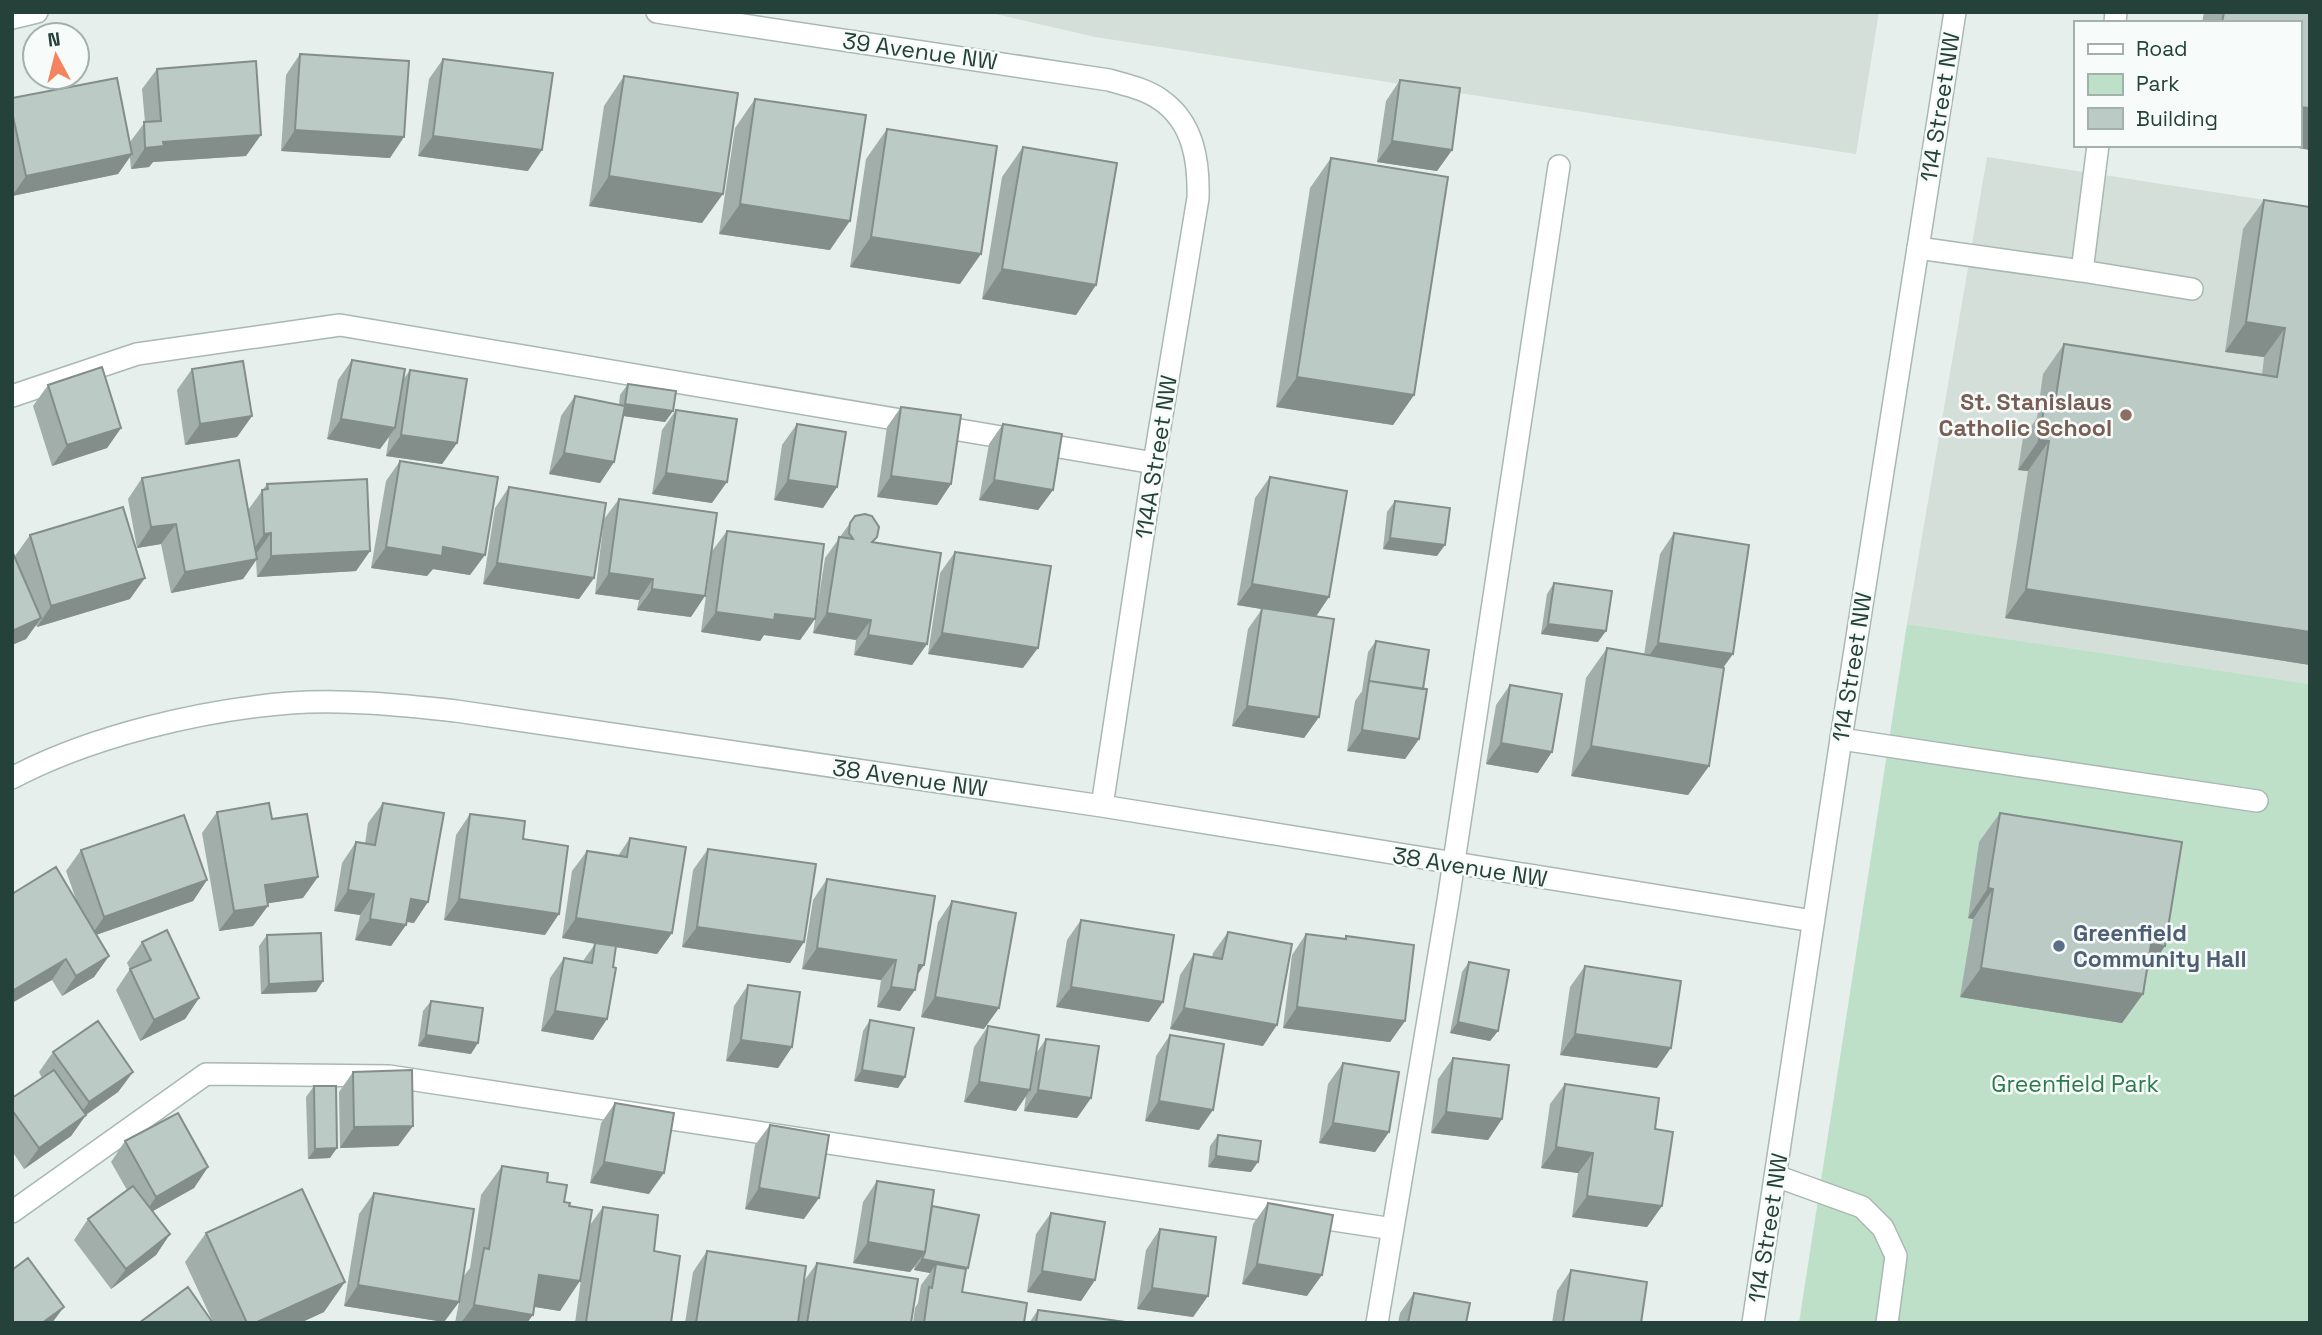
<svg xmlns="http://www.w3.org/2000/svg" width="2322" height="1335" viewBox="0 0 2322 1335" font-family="'Space Grotesk',sans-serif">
  <rect width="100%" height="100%" fill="#e6efeb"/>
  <path fill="#d4dfda" d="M987 12H1879L1856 154 1095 37Z
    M1987 157 2310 207V684L1907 624Z"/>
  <path fill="#bfe0c8" d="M1907 624 2310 684V1323H1799Z"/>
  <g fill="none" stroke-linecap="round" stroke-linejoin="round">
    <g stroke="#a8b8b2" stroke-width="24">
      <path id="service" d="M2115 23 2116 12
        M1918 248 2082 271 2098 145
        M2082 271 2192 289
        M12 396 137 354 340 325 1154 463
        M1841 739 2257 801
        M1776 1176 1862 1207 1883 1228 1896 1256 1887 1323
        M12 1212 206 1074 389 1076 1393 1229
        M1377 1323 1448 901 1559 166"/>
    </g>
    <g stroke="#a8b8b2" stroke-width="24">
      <path id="minor" d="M657 12 1109 80C1126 85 1146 89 1161 100 1194 123 1199 162 1198 198L1154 463 1102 806
        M12 18 37 12
        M12 778C91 736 202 710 290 703 345 699 401 705 456 711L1102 806 1813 921"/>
    </g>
    <g stroke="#a8b8b2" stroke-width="24">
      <path id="tertiary" d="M1753 1323 1841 739 1955 12"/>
    </g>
    <use href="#service" stroke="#fff" stroke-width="21"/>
    <use href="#minor" stroke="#fff" stroke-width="21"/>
    <use href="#tertiary" stroke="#fff" stroke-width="21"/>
  </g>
  <path fill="#a1aea9" d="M2204 12H2310V150L2282 145 2299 23H2202Z
    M300 54 390 158 281 151 286 75Z
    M443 59 528 171 418 156 429 79Z
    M157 69 246 156 153 162 149 167 131 169 130 157 118 174 12 196V98L130 142 145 122 142 89Z
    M624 76 702 223 589 206 604 106Z
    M1400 80 1452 150 1437 171 1377 162 1386 101Z
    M755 99 830 250 719 234 735 128Z
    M887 129 960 284 850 267 866 159Z
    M1023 147 1096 285 1076 315 982 299 1002 177Z
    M1331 158 1414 395 1393 425 1276 407 1310 188Z
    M2264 200 2310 207V665L2005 618 2028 471 2018 470 2023 438 2037 418 2043 374 2064 344 2262 375 2264 357 2225 352 2243 229Z
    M352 360 403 380 410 370 457 443 442 464 386 456 389 437 380 449 327 439 338 380Z
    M192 369 252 416 237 437 185 445 177 390Z
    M628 384 673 411 665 422 623 416 614 462 600 483 549 474 561 416 575 396 619 405 620 395Z
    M48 385 121 428 107 448 52 466 33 406Z
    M901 407 951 484 937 505 877 497 887 427Z
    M676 410 712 503 652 494 662 430Z
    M797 424 837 487 823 508 774 500 782 445Z
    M1003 424 1053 490 1038 510 979 500 989 444Z
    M400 461 470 575 433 569 427 576 371 568 386 481Z
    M1270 477 1329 597 1315 617 1319 717 1304 738 1232 726 1248 629 1262 609 1237 605 1255 498Z
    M142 478 248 510 267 484 370 551 356 571 257 577 256 560 243 579 171 593 161 544 137 548 128 499Z
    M509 487 594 578 579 599 483 584 495 508Z
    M619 499 691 617 637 610 639 600 595 594 604 519Z
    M1395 501 1437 556 1383 549 1387 512Z
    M850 523 873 542 927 644 912 665 854 655 856 640 813 633 825 558Z
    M727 531 815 619 800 640 764 635 760 641 701 632 712 551Z
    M1674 533 1724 668 1709 766 1688 795 1571 776 1586 678 1607 648 1644 655 1660 554Z
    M30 535 130 599 37 627 36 625 26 639 12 645V551L18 565 15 556Z
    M955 552 1023 668 928 654 940 573Z
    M1554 583 1598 642 1541 634 1547 594Z
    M1376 641 1423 689 1419 739 1405 759 1347 751 1355 701 1362 691 1368 652Z
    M1510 685 1538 773 1486 764 1496 705Z
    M383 803 414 923 407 922 406 925 391 946 355 940 360 915 334 911 342 863 356 842 365 844 368 823Z
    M217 812 272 819 303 898 267 903 253 926 219 931 202 833Z
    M2000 813 2165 946 2147 972 2143 994 2122 1023 1960 997 1973 919 1968 918 1979 842Z
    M470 814 523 839 545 935 444 920 456 835Z
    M630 838 672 933 657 954 616 947 607 1019 593 1040 541 1031 550 978 564 958 583 961 595 944 562 938 572 871 587 851 618 856Z
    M708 849 804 942 790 963 682 947 693 870Z
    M81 850 207 880 193 901 96 935 109 956 94 977 62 996 52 980 78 905 66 871Z
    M827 879 918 975 900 1011 877 1007 881 980 802 969 813 900Z
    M952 901 984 1029 921 1017 938 922Z
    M1081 920 1163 1002 1149 1022 1056 1007 1067 940Z
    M1228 932 1263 1046 1170 1029 1180 975 1194 954 1212 957 1213 953Z
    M1306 934 1345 939 1346 936 1405 1021 1390 1042 1283 1028 1292 955Z
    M267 935 323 981 316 992 261 994 259 946Z
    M142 942 199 998 185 1019 140 1041 116 990 130 969 127 963Z
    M1469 962 1498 1031 1490 1041 1450 1033 1462 972Z
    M1585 966 1657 1068 1560 1055 1570 987Z
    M748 985 792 1047 778 1068 726 1061 734 1006Z
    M431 1001 471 1054 418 1046 423 1011Z
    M870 1020 905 1077 898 1088 854 1081 863 1031Z
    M988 1026 1037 1052 1046 1039 1091 1098 1077 1118 1024 1111 1026 1096 1016 1111 964 1102 974 1047Z
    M1170 1035 1199 1130 1145 1121 1156 1056Z
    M53 1052 133 1072 118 1092 86 1115 71 1136 24 1169 12 1151V1098L42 1078 39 1072Z
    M1453 1058 1502 1119 1488 1140 1431 1133 1438 1079Z
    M1343 1063 1389 1132 1375 1152 1319 1143 1328 1084Z
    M353 1072 413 1126 398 1146 340 1148 339 1092Z
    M1565 1084 1655 1129 1662 1206 1647 1227 1572 1217 1578 1173 1541 1168 1550 1104Z
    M314 1086 330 1158 308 1159 306 1097Z
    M615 1103 649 1194 590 1183 601 1123Z
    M770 1125 804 1219 745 1209 755 1145Z
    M1218 1135 1251 1172 1208 1167 1210 1146Z
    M125 1141 208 1167 194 1188 153 1211 170 1234 156 1255 111 1289 74 1240 88 1219 127 1190 111 1162Z
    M502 1166 547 1182 564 1202 590 1225 603 1207 654 1251 671 1323H575L582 1272 560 1311 534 1307 527 1323H455L459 1302 444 1322 344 1306 359 1214 374 1193 463 1277 470 1268 481 1195Z
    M877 1181 931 1207 965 1272 962 1292 1024 1323H913L915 1308 918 1303 921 1285 930 1273 914 1270 915 1266 910 1272 853 1263 863 1202Z
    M1268 1203 1307 1296 1242 1284 1253 1224Z
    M1051 1213 1095 1280 1081 1301 1027 1292 1036 1234Z
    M1160 1229 1208 1296 1193 1317 1137 1309 1146 1250Z
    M206 1233 324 1312 300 1323H139L212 1320 185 1262Z
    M707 1251 804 1281 817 1263 911 1323H685L693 1272Z
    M1571 1270 1641 1323H1552L1557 1291Z
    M1414 1293 1466 1323H1398L1400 1313Z
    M1038 1310 1133 1323H1029Z"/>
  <path fill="#838d89" d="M2299 107 2310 108V150L2282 145H2299Z
    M295 130 404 137 390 158 281 151Z
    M261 135 246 156 153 162 149 167 131 169 145 148 163 142Z
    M433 136 542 150 528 171 418 156Z
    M1392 141 1452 150 1437 171 1377 162Z
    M132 154 118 174 12 196 26 176Z
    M609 176 723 194 702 223 589 206Z
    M740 204 850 221 830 250 719 234Z
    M871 237 981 254 960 284 850 267Z
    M1002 269 1096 285 1076 315 982 299Z
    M2246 322 2285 328 2264 357 2225 352Z
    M1297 377 1414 395 1393 425 1276 407Z
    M625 404 673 411 665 422 617 415Z
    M252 416 237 437 185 445 200 424Z
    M341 419 395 428 380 449 327 439Z
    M121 428 107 448 52 466 67 445Z
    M401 435 457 443 442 464 386 456Z
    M2039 440 2049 441 2028 471 2018 470Z
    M564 453 614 462 600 483 549 474Z
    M666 473 727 482 712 503 652 494Z
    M891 476 951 484 937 505 877 497Z
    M788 480 837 487 823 508 774 500Z
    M994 480 1053 490 1038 510 979 500Z
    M176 524 161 544 137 548 151 527Z
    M271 533 256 554 250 555 264 534Z
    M1390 538 1445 545 1437 556 1383 549Z
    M386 547H443L485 555 470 575 433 569 427 576 371 568Z
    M370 551 356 571 257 577 271 556Z
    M257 559 243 579 171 593 185 572Z
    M497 563 594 578 579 599 483 584Z
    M609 573 653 579 639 600 595 594Z
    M145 578 130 599 37 627 51 606Z
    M1252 584 1329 597 1315 618 1237 605Z
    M652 589 705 596 691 617 637 610Z
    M2026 589 2310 632V665L2005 618Z
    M716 612 775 614 815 619 800 640 764 635 760 641 701 632Z
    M827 613 871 620 856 640 813 633Z
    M41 618 26 639 12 645V631Z
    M1548 624 1606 631 1598 642 1541 634Z
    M942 633 1038 648 1023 668 928 654Z
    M868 635 927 644 912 665 854 655Z
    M1658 643 1733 654 1718 675 1643 664Z
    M1247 706 1319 717 1304 738 1232 726Z
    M1362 730 1419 739 1405 759 1347 751Z
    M1501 743 1552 752 1538 773 1486 764Z
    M1591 746 1709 766 1688 795 1571 776Z
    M318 877 303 898 250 906 265 885Z
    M207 880 193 901 90 937 104 917Z
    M1988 888 1993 889 1973 919 1968 918Z
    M348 890 374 894 360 915 334 911Z
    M411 899 428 902 414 923 396 920Z
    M459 899 559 914 545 935 444 920Z
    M268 906 253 926 219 931 234 911Z
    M576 918 672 933 657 954 562 938Z
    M370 919 406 925 391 946 355 940Z
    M697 927 804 942 790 963 682 947Z
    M2151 944 2165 946 2144 976Z
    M817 948 896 960 881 980 802 969Z
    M109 956 94 977 62 996 76 976Z
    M66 959 52 980 12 1003V991Z
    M919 965H924L910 986Z
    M1981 968 2143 994 2122 1023 1960 997Z
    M323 981 316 992 261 994 269 984Z
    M891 987 915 990 900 1011 877 1007Z
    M1071 987 1163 1002 1149 1022 1056 1007Z
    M935 997 999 1008 984 1029 921 1017Z
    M199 998 185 1019 140 1041 154 1020Z
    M1297 1007 1405 1021 1390 1042 1283 1028Z
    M1184 1008 1277 1025 1263 1046 1170 1029Z
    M555 1011 607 1019 593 1040 541 1031Z
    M1458 1022 1498 1031 1490 1041 1450 1033Z
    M1575 1034 1671 1048 1657 1068 1560 1055Z
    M426 1035 478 1043 471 1054 418 1046Z
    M741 1040 792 1047 778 1068 726 1061Z
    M862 1070 905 1077 898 1088 854 1081Z
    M133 1072 118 1092 74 1123 89 1102Z
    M979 1082 1030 1090 1016 1111 964 1102Z
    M1038 1090 1091 1098 1077 1118 1024 1111Z
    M1159 1101 1213 1110 1199 1130 1145 1121Z
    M1446 1112 1502 1119 1488 1140 1431 1133Z
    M86 1115 71 1136 24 1169 39 1148Z
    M1333 1123 1389 1132 1375 1152 1319 1143Z
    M413 1126 398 1146 340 1148 354 1127Z
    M1556 1147 1593 1153 1578 1173 1541 1168Z
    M337 1148 330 1158 308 1159 315 1149Z
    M1216 1156 1258 1162 1251 1172 1208 1167Z
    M604 1162 664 1173 649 1194 590 1183Z
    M208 1167 194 1188 142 1217 156 1197Z
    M759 1188 819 1198 804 1219 745 1209Z
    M1587 1196 1662 1206 1647 1227 1572 1217Z
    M170 1234 156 1255 111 1289 126 1269Z
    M868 1242 925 1252 910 1272 853 1263Z
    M922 1259 968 1268 961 1279 936 1264 930 1273 914 1270Z
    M1257 1264 1322 1275 1307 1296 1242 1284Z
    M1042 1271 1095 1280 1081 1301 1027 1292Z
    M539 1275 580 1281 560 1311 518 1304Z
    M345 1282 324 1312 300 1323H255Z
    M358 1285 459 1302 444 1322 344 1306Z
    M1152 1288 1208 1296 1193 1317 1137 1309Z
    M474 1305 533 1315 527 1323H461Z
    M64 1307 52 1323H42Z"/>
  <path fill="#bbcac4" stroke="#838d89" stroke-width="2" d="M2224 12H2310V108L2299 107V23H2222Z
    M300 54 409 61 404 137 295 130Z
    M443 59 553 73 542 150 433 136Z
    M256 61 261 135 163 142 164 146 145 148 144 122 161 121 157 69Z
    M624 76 738 93 723 194 609 176Z
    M117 78 132 154 26 176 12 112V98Z
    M1400 80 1460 88 1452 150 1392 141Z
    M755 99 866 115 850 221 740 204Z
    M887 129 997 146 981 254 871 237Z
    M1023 147 1117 163 1096 285 1002 269Z
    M1331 158 1448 177 1414 395 1297 377Z
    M2264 200 2310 207V632L2026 589 2049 441 2039 440 2044 408 2054 410 2064 344 2277 377 2285 328 2246 322Z
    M352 360 405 369 395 428 341 419Z
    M243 361 252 416 200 424 192 369Z
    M102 367 121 428 67 445 48 385Z
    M410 370 467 379 457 443 401 435Z
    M628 384 676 391 673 411 625 404Z
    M575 396 625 406 614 462 564 453Z
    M901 407 961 415 951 484 891 476Z
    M676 410 737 419 727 482 666 473Z
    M797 424 846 432 837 487 788 480Z
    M1003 424 1062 434 1053 490 994 480Z
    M239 460 257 559 185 572 176 524 151 527 142 478Z
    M400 461 498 477 485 555 443 547 442 556 386 547Z
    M1270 477 1347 491 1329 597 1252 584Z
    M367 479 370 551 271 556V533L264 534 262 490 268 489 267 484Z
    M509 487 606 503 594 578 497 563Z
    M619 499 717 513 705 596 652 589 653 579 609 573Z
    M1395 501 1450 508 1445 545 1390 538Z
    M123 507 145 578 51 606 30 535Z
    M865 514 872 516 879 527 877 537 872 542 941 553 927 644 868 635 871 620 827 613 839 537 853 539 849 533 850 523 855 516Z
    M727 531 824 544 815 619 775 614 774 620 716 612Z
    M1674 533 1749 545 1733 654 1658 643Z
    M12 551 41 618 12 631Z
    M955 552 1051 566 1038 648 942 633Z
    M1554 583 1612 591 1606 631 1548 624Z
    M1262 608 1334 619 1319 717 1247 706Z
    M1376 641 1429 650 1423 689 1369 681Z
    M1607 648 1724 668 1709 766 1591 746Z
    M1369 681 1427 689 1419 739 1362 730Z
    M1510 685 1562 694 1552 752 1501 743Z
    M269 803 272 819 307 814 318 877 265 885 268 906 234 911 217 812Z
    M383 803 444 813 428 902 411 899 406 925 370 919 374 894 348 890 356 842 375 845Z
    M2000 813 2182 842 2165 946 2151 944 2143 994 1981 968 1993 889 1988 888Z
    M470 814 525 821 523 839 568 846 559 914 459 899Z
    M184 815 207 880 104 917 81 850Z
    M630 838 686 847 672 933 576 918 587 851 627 857Z
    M708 849 816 864 804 942 697 927Z
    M56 867 109 956 76 976 66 959 12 991V894Z
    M827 879 935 896 924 965H919L915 990 891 987 896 960 817 948Z
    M952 901 1016 913 999 1008 935 997Z
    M1081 920 1174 935 1163 1002 1071 987Z
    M167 930 199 998 154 1020 130 969 151 960 142 942Z
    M1228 932 1292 944 1277 1025 1184 1008 1194 954 1222 959Z
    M321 933 323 981 269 984 267 935Z
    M1306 934 1346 939V936L1414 945 1405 1021 1297 1007Z
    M595 943 616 946 613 967 616 968 607 1019 555 1011 564 958 592 963Z
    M1469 962 1509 970 1498 1031 1458 1022Z
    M1585 966 1681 981 1671 1048 1575 1034Z
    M748 985 800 992 792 1047 741 1040Z
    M431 1001 483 1008 478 1043 426 1035Z
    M870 1020 914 1028 905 1077 862 1070Z
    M98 1021 133 1072 89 1102 53 1052Z
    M988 1026 1039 1035 1030 1090 979 1082Z
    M1170 1035 1224 1044 1213 1110 1159 1101Z
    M1046 1039 1099 1046 1091 1098 1038 1090Z
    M1453 1058 1509 1065 1502 1119 1446 1112Z
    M1343 1063 1399 1072 1389 1132 1333 1123Z
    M54 1070 86 1115 39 1148 12 1110V1098Z
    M412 1070 413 1126 354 1127 353 1072Z
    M1565 1084 1659 1098 1655 1129 1673 1132 1662 1206 1587 1196 1593 1153 1556 1147Z
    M314 1086H336L337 1148 315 1149Z
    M615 1103 674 1113 664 1173 604 1162Z
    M178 1113 208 1167 156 1197 125 1141Z
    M770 1125 829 1135 819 1198 759 1188Z
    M1218 1135 1261 1141 1258 1162 1216 1156Z
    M502 1166 548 1173 547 1182 567 1185 564 1202 570 1203 569 1206 592 1210 580 1281 539 1275 533 1315 474 1305 484 1248 489 1249Z
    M877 1181 934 1190 925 1252 868 1242Z
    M133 1186 170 1234 126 1269 88 1219Z
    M302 1189 345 1282 255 1323H247L206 1233Z
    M374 1193 474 1209 459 1302 358 1285Z
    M1268 1203 1333 1215 1322 1275 1257 1264Z
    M932 1206 979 1215 968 1268 922 1259 925 1252Z
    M603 1207 658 1215 654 1251 680 1256 671 1323 586 1322Z
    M1051 1213 1105 1222 1095 1280 1042 1271Z
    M1160 1229 1216 1237 1208 1296 1152 1288Z
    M707 1251 806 1266 798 1323H696Z
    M28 1258 64 1307 42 1323H12V1270Z
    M817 1263 918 1279 911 1323H807Z
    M936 1264 966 1269 962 1292 1027 1303 1024 1323H924L929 1287 932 1288Z
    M1571 1270 1647 1282 1641 1323H1563Z
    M188 1287 213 1323H139Z
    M1414 1293 1470 1303 1466 1323H1408Z
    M1038 1310 1133 1323H1036Z"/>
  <circle fill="#8d6e63" stroke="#f7fbf9" stroke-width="2.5" cx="2126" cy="415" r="7"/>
  <circle fill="#5c6f8a" stroke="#f7fbf9" stroke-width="2.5" cx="2059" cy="946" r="7"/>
  <g text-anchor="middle" stroke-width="5" stroke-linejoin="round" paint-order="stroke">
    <g font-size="23" fill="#24423a" stroke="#f7fbf9">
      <text transform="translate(920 51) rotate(8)" y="8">39 Avenue NW</text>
      <text transform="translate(1940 107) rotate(-81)" y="8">114 Street NW</text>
      <text transform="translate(1156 457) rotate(-81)" y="8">114A Street NW</text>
      <text transform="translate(1852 667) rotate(-81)" y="8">114 Street NW</text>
      <text transform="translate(910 778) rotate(8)" y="8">38 Avenue NW</text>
      <text transform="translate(1470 867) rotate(9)" y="8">38 Avenue NW</text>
      <text transform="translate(1768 1228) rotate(-81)" y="8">114 Street NW</text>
    </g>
    <g font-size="23" font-weight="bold" fill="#785e54" stroke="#f7fbf9" text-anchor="end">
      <text x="2112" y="410">St. Stanislaus<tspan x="2112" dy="26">Catholic School</tspan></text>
    </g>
    <g font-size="23" font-weight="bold" fill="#4e5e75" stroke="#f7fbf9" text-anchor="start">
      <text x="2073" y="941">Greenfield<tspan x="2073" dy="26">Community Hall</tspan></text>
    </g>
    <g font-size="23" fill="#2d7a4b" stroke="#f7fbf9">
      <text x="2075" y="1092">Greenfield Park</text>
    </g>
  </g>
  <rect width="2322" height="1335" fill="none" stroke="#24423a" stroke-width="28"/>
  <rect x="2074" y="21" width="228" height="126" fill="#f7fbf9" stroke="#a3b1ad" stroke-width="2"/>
  <rect x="2088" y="44" width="35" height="10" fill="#ffffff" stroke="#a3b1ad" stroke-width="2"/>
  <text x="2136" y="56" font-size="21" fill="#24423a">Road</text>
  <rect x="2088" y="74" width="35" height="21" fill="#bfe0c8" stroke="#a3b1ad" stroke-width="2"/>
  <text x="2136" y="91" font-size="21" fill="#24423a">Park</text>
  <rect x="2088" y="108" width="35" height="21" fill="#bbcac4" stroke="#a3b1ad" stroke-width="2"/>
  <text x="2136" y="126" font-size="21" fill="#24423a">Building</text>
  <g transform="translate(56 56) rotate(353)"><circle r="33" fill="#f7fbf9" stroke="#a3b1ad" stroke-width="2"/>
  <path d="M0-5L12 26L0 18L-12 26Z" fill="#f4845f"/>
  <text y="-10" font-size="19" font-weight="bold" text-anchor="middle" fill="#24423a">N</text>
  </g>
</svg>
